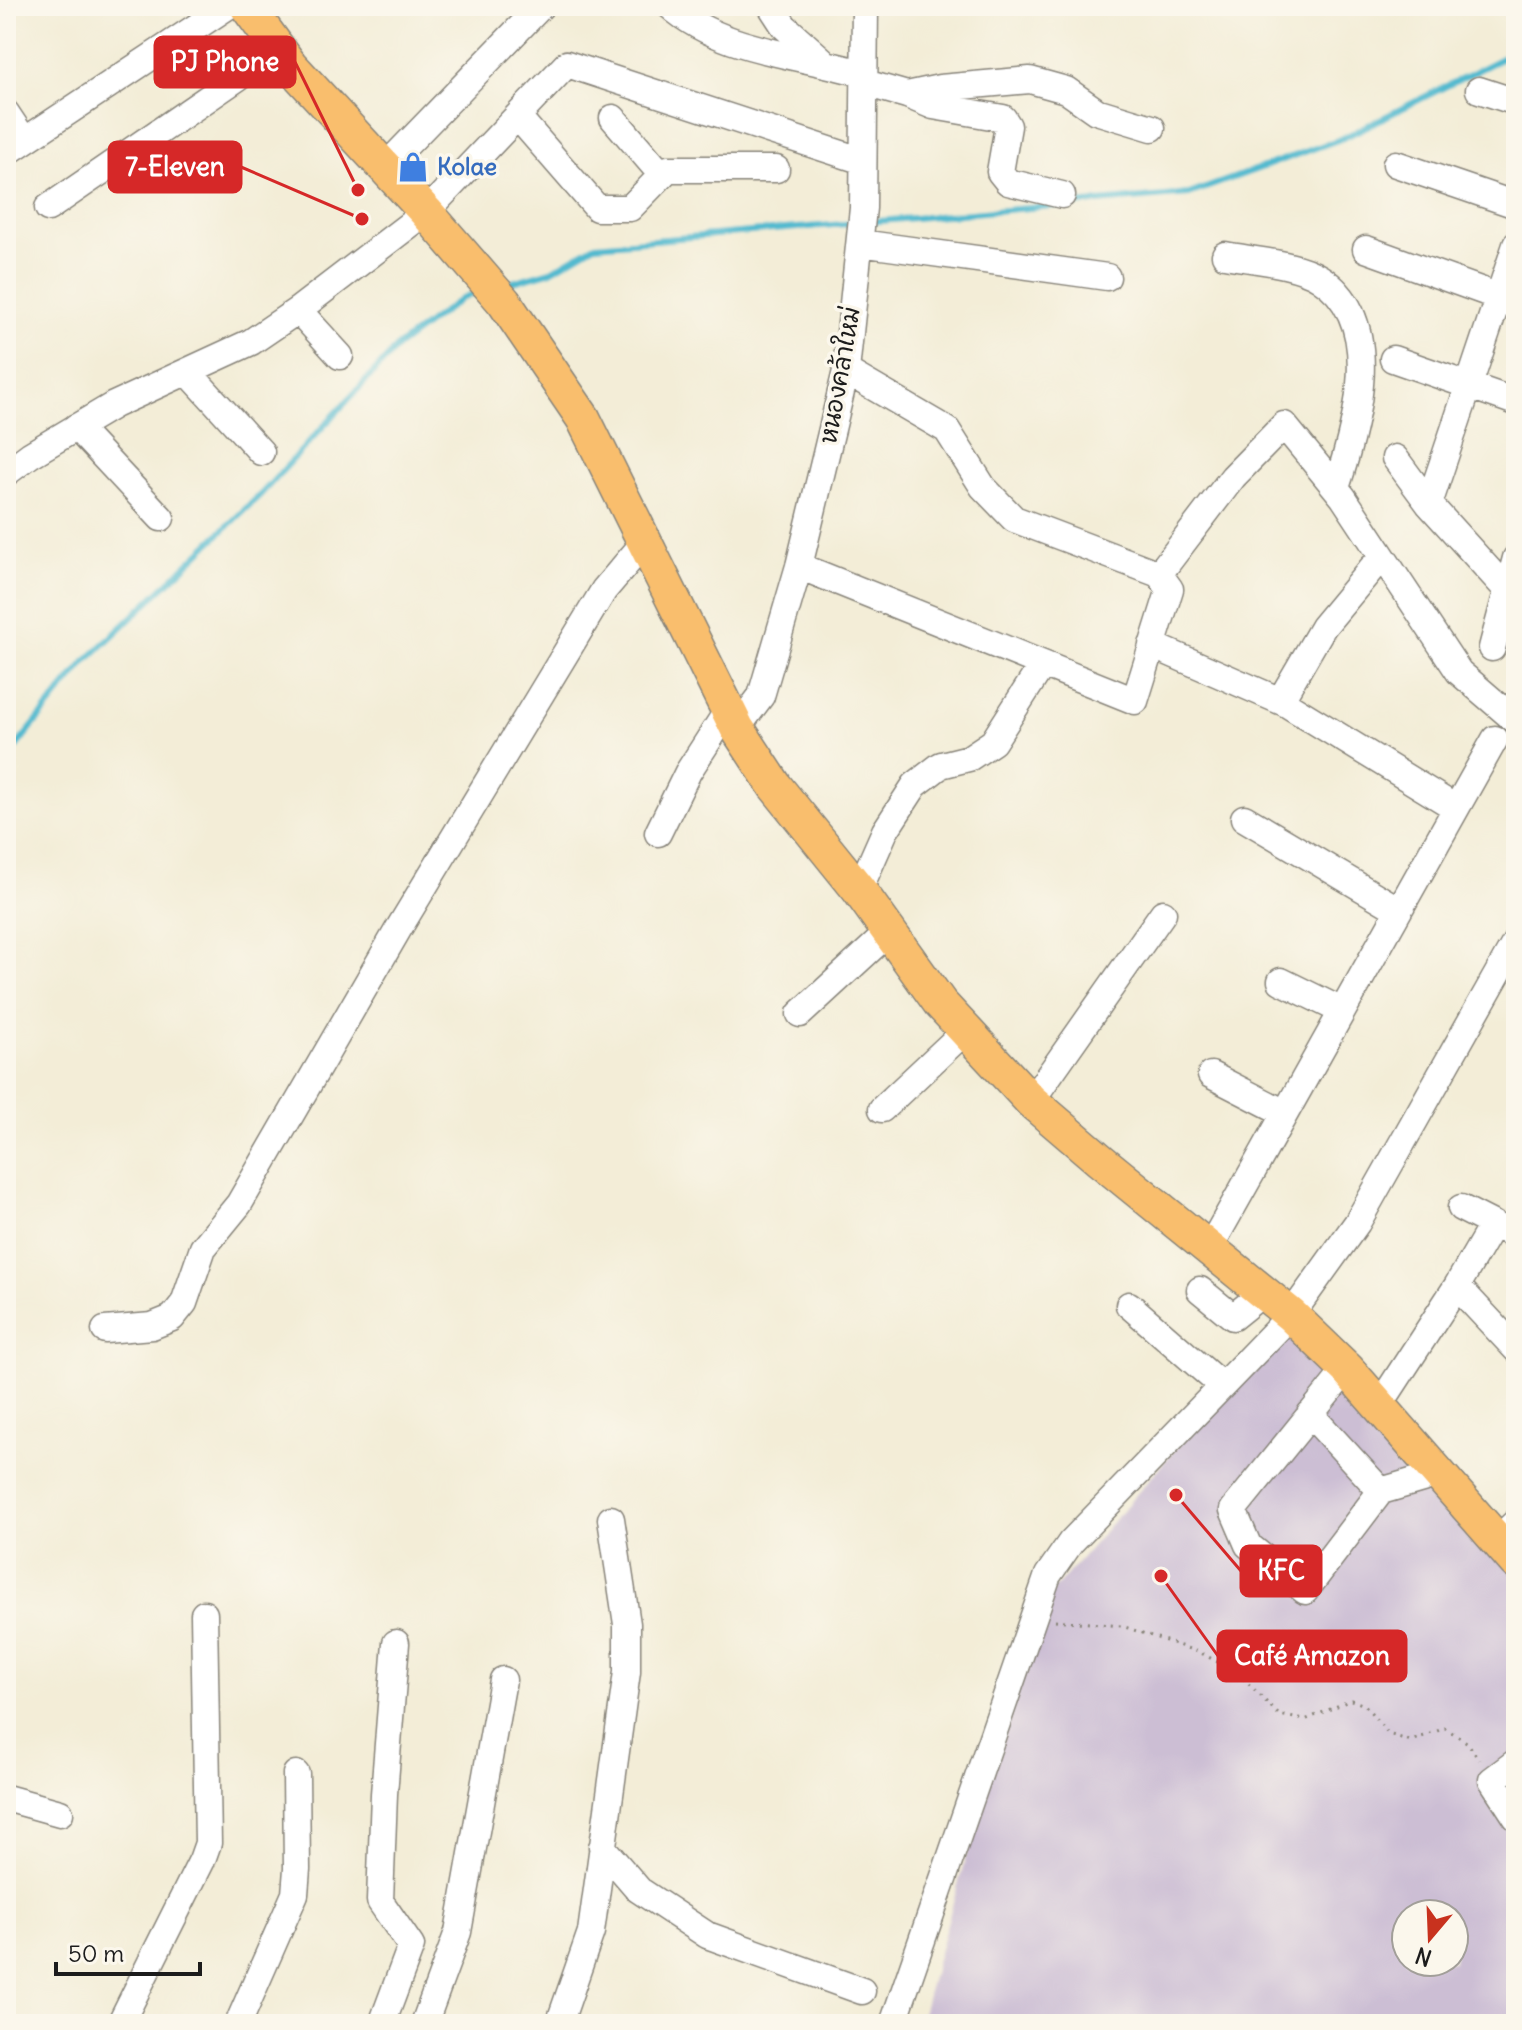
<svg xmlns="http://www.w3.org/2000/svg" width="1522" height="2030" viewBox="0 0 1522 2030" font-family="Delius,'Playpen Sans Thai',sans-serif">
  <rect width="100%" height="100%" fill="#fbf7ec"/>
  <filter id="ink" filterUnits="userSpaceOnUse"><feTurbulence type="fractalNoise" baseFrequency=".0125" numOctaves="2"/><feDisplacementMap in="SourceGraphic" scale="16" xChannelSelector="R" yChannelSelector="G"/><feConvolveMatrix kernelMatrix="1 2 1 2 8 2 1 2 1" color-interpolation-filters="sRGB"/></filter>
  <filter id="wash" filterUnits="userSpaceOnUse"><feTurbulence type="fractalNoise" baseFrequency=".006" numOctaves="4" result="noise"/><feDisplacementMap in="SourceGraphic" scale="32" xChannelSelector="R" yChannelSelector="G"/><feGaussianBlur stdDeviation="1.8" result="paint"/><feColorMatrix in="noise" values="0 0 0 0 0 0 0 0 0 0 0 0 0 0 0 0 0 1.4 0 .05"/><feComposite in="paint" operator="in"/></filter>
  <g filter="url(#wash)">
    <rect width="100%" height="100%" fill="#f3edd7"/>
    <path fill="#ccbed4" fill-rule="evenodd" d="M1291 1315 1516 1568V2024H919L1034 1613ZM1406 1914H1454V1962H1406Z"/>
    <g fill="none" stroke-linecap="round" stroke-linejoin="round">
      <path stroke="#52bacf" stroke-width="6" d="M868 222 1189 194 1343 138 1516 51
        M506 284 551 271 595 245 857 223
        M6 759 86 661 261 494 398 346 462 298 480 292"/>
    </g>
  </g>
  <g filter="url(#ink)">
    <g fill="none" stroke-linecap="round" stroke-linejoin="round">
      <g stroke="#88847a" stroke-width="29">
        <path id="minor" d="M670 6C722 52 800 54 864 74
          M771 6 784 26 822 60
          M865 83 907 95 940 88 1030 80 1066 90 1096 111 1152 128
          M1479 90 1516 102
          M907 95 933 106 1003 118 1008 126 1000 172 1008 182 1062 195
          M6 113 24 140
          M518 117 597 208H630L668 169H776
          M613 118 662 175
          M6 153 228 6
          M1396 164 1516 205
          M384 168 541 6
          M48 208 278 50
          M860 243 1107 277
          M1366 249 1516 303
          M1225 255C1251 260 1297 263 1320 278 1387 321 1356 427 1336 488
          M298 310 340 356
          M1393 359 1516 402
          M188 372 261 452
          M76 427 161 518
          M1395 458 1429 504 1507 590
          M6 473 30 455 114 405 251 342 298 310 426 212 567 64 863 161
          M1429 504 1516 245
          M799 566 1135 701 1170 589 1159 574 1014 519 983 487 947 430 846 371
          M1159 574 1233 477 1284 425 1343 497 1459 672 1516 721
          M1152 645 1285 703 1456 808
          M1492 648 1516 558
          M1280 701 1323 627 1372 568
          M737 728 761 696 799 566 846 371 863 208 865 6
          M1244 818 1399 910
          M658 833 688 772 728 710
          M859 890 885 831 915 785 941 765 969 758 993 742 1043 664
          M1281 981 1342 1011
          M800 1014 889 932
          M1211 1075 1285 1113
          M1031 1101 1163 913
          M882 1109 965 1031
          M1461 1208 1516 1236
          M1209 1249 1495 739
          M1457 1286 1516 1349
          M1200 1290 1233 1317 1264 1292
          M1129 1305 1222 1386
          M105 1330 152 1326 172 1318 184 1303 203 1248 239 1204 399 928 604 590 644 543
          M1347 1369 1233 1510 1248 1545 1305 1591 1381 1491 1439 1474
          M1379 1406 1457 1286 1493 1224
          M1310 1414 1381 1491
          M1497 1540 1516 1522
          M1516 1762 1492 1780 1516 1817
          M6 1798 60 1813
          M602 1847 639 1890 707 1935 862 1991
          M120 2024 202 1860 208 1843 204 1614
          M238 2024 295 1894 297 1869 296 1774
          M382 2024 411 1946 380 1901 384 1794 396 1643
          M424 2024 458 1932 503 1680
          M559 2024 591 1932 627 1672V1624L611 1519
          M893 2024 1048 1575 1071 1542 1291 1315 1357 1223 1516 941"/>
      </g>
      <g stroke="#88847a" stroke-width="37">
        <path id="major" d="M247 6 290 65 426 212 504 302 583 418 737 728 775 786 859 890 940 1003 1031 1101 1100 1160 1291 1315 1347 1369 1516 1562"/>
      </g>
      <path stroke="#88847a" stroke-width="3" stroke-dasharray="2 6" stroke-linecap="butt" d="M1055 1620 1122 1626 1201 1653 1238 1673 1279 1715 1305 1720 1351 1700 1365 1705 1388 1734 1411 1741 1445 1728 1468 1743 1479 1760"/>
      <use href="#minor" stroke="#fff" stroke-width="26"/>
      <use href="#major" stroke="#f9be6d" stroke-width="34"/>
    </g>
  </g>
  <defs>
    <g id="shop-bare" transform="scale(2.4)"><path d="M-5-2.5h2.3a2.7 3.5 0 0 1 5.4 0H5L5.5 6h-11ZM-1.5-2.5h3a1.5 2.3 0 0 0-3 0Z" fill="#3f7fe0" stroke="#fbf7ec" stroke-width="2.5" paint-order="stroke"/></g>
  </defs>
  <g fill-rule="evenodd">
    <use href="#shop-bare" x="413" y="167"/>
  </g>
  <g text-anchor="middle" stroke-width="7" stroke-linejoin="round" paint-order="stroke">
    <g font-size="24" font-weight="bold" fill="#366cbe" stroke="#fbf7ec" text-anchor="start">
      <text x="437" y="175">Kolae</text>
    </g>
    <g font-size="24" fill="#1c1c1c" stroke="#fbf7ec">
      <text transform="translate(840 375) rotate(-80)" y="8">หนองคล้าใหม่</text>
    </g>
  </g>
  <path fill="none" stroke="#d62828" stroke-width="3" d="M358 190L295 62M362 219L241 167M1176 1495L1241 1571M1161 1576L1218 1656"/>
  <g fill="#d62828" stroke="#fbf7ec" stroke-width="3">
    <circle cx="358" cy="190" r="8"/>
    <circle cx="362" cy="219" r="8"/>
    <circle cx="1176" cy="1495" r="8"/>
    <circle cx="1161" cy="1576" r="8"/>
  </g>
  <g fill="#d62828" stroke="#d62828" stroke-width="3">
    <rect x="155" y="37" width="140" height="50" rx="8"/>
    <rect x="109" y="142" width="132" height="50" rx="8"/>
    <rect x="1241" y="1546" width="80" height="50" rx="8"/>
    <rect x="1218" y="1631" width="188" height="50" rx="8"/>
  </g>
  <g font-size="26" text-anchor="middle" font-weight="bold" fill="#fff">
    <text x="225" y="71">PJ Phone</text>
    <text x="175" y="176">7-Eleven</text>
    <text x="1281" y="1580">KFC</text>
    <text x="1312" y="1665">Café Amazon</text>
  </g>
  <rect width="1522" height="2030" fill="none" stroke="#fbf7ec" stroke-width="32"/>
  <g transform="translate(1430 1938) rotate(199)"><circle r="38" fill="#fbf7ec" stroke="#a29f99" stroke-width="2"/>
  <path d="M0-6L14 30L0 20L-14 30Z" fill="#c8321e"/>
  <text y="-12" font-size="22" font-weight="bold" text-anchor="middle" fill="#1c1c1c">N</text>
  </g>
  <path d="M56 1962v12h144v-12" fill="none" stroke="#1c1c1c" stroke-width="4"/>
  <text x="68" y="1962" font-size="24" fill="#1c1c1c" stroke="#fbf7ec" stroke-width="6" paint-order="stroke">50 m</text>
</svg>
